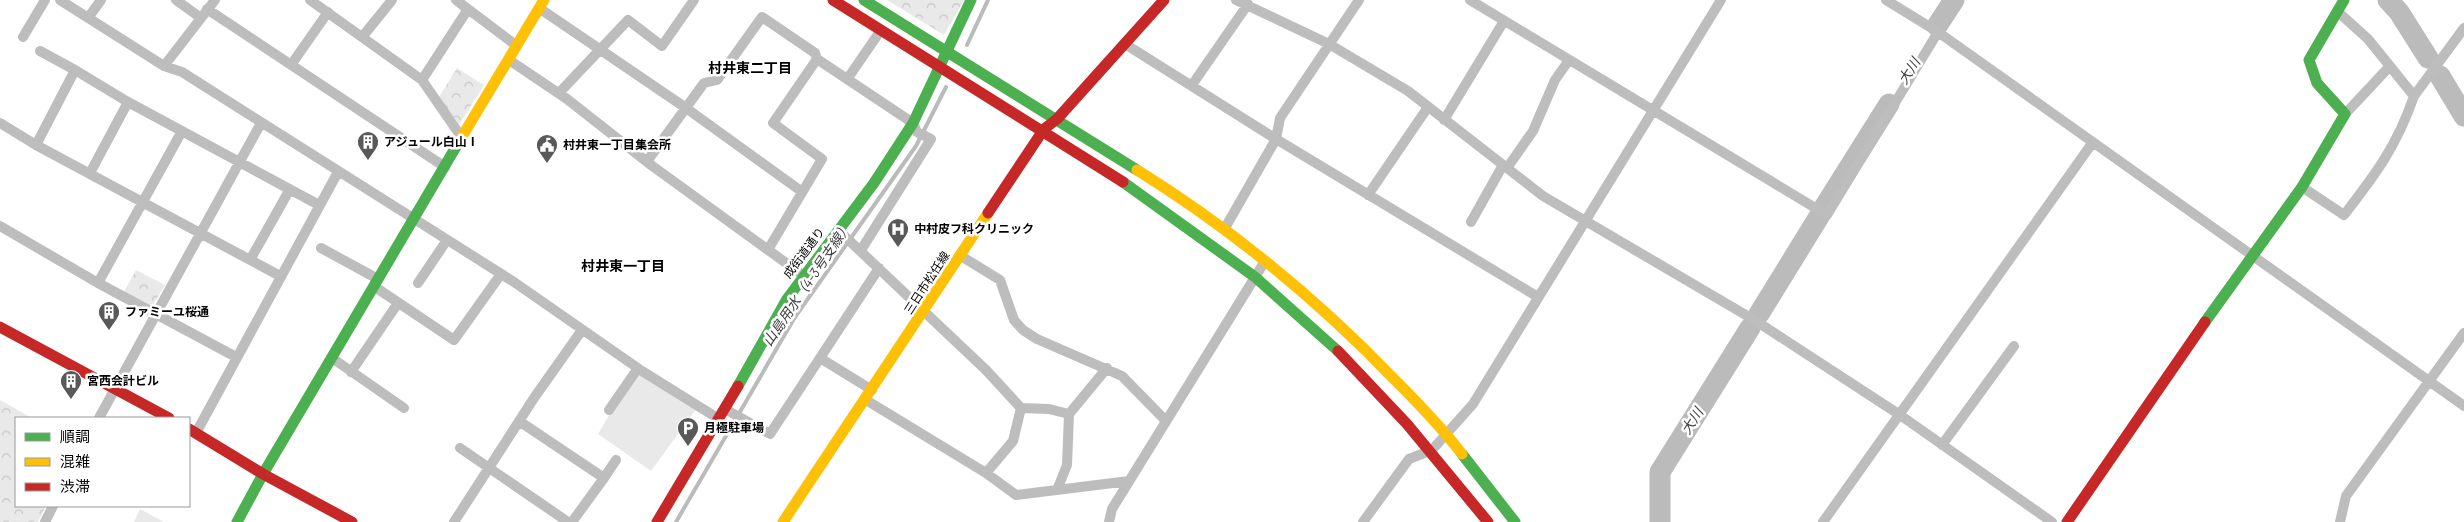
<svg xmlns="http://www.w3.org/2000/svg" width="2464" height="522" viewBox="0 0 2464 522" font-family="Barlow,'Noto Sans JP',sans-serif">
  <defs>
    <pattern id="park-crowns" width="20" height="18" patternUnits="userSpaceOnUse" patternTransform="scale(1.25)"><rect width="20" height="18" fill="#e9e9e9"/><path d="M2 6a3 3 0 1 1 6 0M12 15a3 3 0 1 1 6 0" fill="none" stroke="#c6c6c6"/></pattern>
  </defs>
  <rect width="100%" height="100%" fill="#fff"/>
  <path fill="#e9e9e9" d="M636 370 697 408 651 471 598 434Z
    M140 509 164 522H134Z"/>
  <path fill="url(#park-crowns)" d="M887 0H964L944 35Z
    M457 68 484 85 459 125 439 97Z
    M136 270 165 285 152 307 124 292Z
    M0 400 32 418H16V506H46L38 522H0Z"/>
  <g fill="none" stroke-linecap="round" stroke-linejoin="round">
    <path stroke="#bbb" stroke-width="4" d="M967 45 988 0
      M676 522 795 317 916 146 946 87"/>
    <path stroke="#bbb" stroke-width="21" d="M2388 0 2399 12 2428 58
      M1937 26 1954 0
      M2440 76 2464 116
      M1823 209 1889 104
      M1759 314 1820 215
      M1660 522V472L1750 328"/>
    <path stroke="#bdbdbd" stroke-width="10" d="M60 0 164 66 182 72 514 282 642 371 719 419
      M176 0 201 18
      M310 0 422 80 462 138
      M456 0 517 46
      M1236 0 1329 44 1408 91 1543 196 1756 321 1900 415 2052 522
      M1470 0 1827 215 1938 32
      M1886 0 1938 32 2464 406
      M539 8 686 108 801 191
      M207 9 445 167
      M88 18 101 0
      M363 36 392 0
      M23 37 45 0
      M1125 44 1276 139 1538 297
      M40 51 75 70
      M509 60 567 99 651 165 804 276
      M291 65 328 12
      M164 66 215 0
      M848 78 881 30
      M422 80 468 9
      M1192 85 1248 4
      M559 93 628 20 662 46 694 0
      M2414 96 2464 28
      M2345 114 2390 66
      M1444 120 1504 21
      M0 123 36 145 280 276
      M36 145 75 70 128 102 319 205
      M648 160 704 83 717 80 762 17 815 53 817 59 913 123 917 132 931 139 861 250
      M1507 168 1533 131 1555 80 1569 60
      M90 173 128 102
      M2302 187 2344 215C2375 175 2397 146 2414 96L2368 39 2337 11
      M1368 195 1428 107
      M1471 222 1503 165
      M0 226 98 283 236 357
      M1225 228 1276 139 1280 118 1359 0
      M838 230 986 370 1021 408 1049 409 1069 414
      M321 248 378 279
      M769 248 822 159 773 123 817 59
      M961 256 1000 280 1014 320 1023 330 1037 339 1122 376 1166 421
      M250 260 290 189
      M98 283 182 131
      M418 283 447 240
      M375 287 454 340 501 274
      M332 358 404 408
      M351 372 398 303
      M872 390 820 358 879 268
      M866 400 986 473 1016 495 1129 481
      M725 409 770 434 820 358
      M609 410 638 368
      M99 418 261 123
      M519 421 604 478 572 522
      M196 433 338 172
      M1942 445 2014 346
      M460 448 568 522
      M986 473 1013 441 1021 408
      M604 478 616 460
      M1057 490 1067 465 1069 414 1107 368
      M45 522 53 506
      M454 522 534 398 582 330
      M1109 522 1112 509 1265 261
      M1363 522 1409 459 1432 450 1473 404 1721 0
      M1823 522 2093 142
      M2340 522 2346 496 2464 333"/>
    <path stroke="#4caf50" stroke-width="11" d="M864 0 1137 170
      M1123 182 1255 277 1338 351
      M2205 322 2302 187 2345 114 2317 83 2309 60 2344 0
      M738 386 787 299 874 183 913 123 971 0
      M1462 454 1515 522
      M237 522 263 474 460 140"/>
    <path stroke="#ffc107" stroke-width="11" d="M460 140 544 0
      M1137 170C1232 229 1318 300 1396 381 1419 404 1442 428 1462 454
      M783 522 988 213"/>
    <path stroke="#c62828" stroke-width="11" d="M833 0 1123 182
      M988 213 1044 129 1057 119 1164 0
      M0 327 169 418
      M1338 351 1407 424 1488 522
      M189 429 263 474 352 522
      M657 522 738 386
      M2067 522 2205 322"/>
  </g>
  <defs>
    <g id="building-pin" transform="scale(1.125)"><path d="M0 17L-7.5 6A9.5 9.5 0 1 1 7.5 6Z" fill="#595959" stroke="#fff"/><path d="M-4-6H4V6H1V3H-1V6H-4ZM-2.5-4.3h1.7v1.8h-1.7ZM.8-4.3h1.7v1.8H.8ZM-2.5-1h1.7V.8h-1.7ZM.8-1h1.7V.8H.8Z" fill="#fff"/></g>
    <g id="civic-pin" transform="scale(1.125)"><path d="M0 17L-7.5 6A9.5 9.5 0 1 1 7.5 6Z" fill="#595959" stroke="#fff"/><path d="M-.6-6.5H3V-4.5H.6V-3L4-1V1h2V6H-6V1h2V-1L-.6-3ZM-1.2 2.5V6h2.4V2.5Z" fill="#fff"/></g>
    <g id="hospital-pin" transform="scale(1.125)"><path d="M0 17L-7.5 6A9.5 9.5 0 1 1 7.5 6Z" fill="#595959" stroke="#fff"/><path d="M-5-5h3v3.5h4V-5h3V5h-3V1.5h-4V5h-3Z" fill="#fff"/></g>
    <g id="parking-pin" transform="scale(1.125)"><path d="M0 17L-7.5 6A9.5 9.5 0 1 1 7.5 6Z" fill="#595959" stroke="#fff"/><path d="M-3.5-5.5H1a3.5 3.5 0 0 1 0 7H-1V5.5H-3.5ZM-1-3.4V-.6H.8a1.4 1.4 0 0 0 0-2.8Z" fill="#fff"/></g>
  </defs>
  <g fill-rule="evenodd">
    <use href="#building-pin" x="368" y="142"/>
    <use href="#civic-pin" x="547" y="145"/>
    <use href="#hospital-pin" x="898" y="229"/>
    <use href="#building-pin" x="109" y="312"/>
    <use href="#building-pin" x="71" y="381"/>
    <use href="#parking-pin" x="688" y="428"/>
  </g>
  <g text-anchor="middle" stroke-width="5" stroke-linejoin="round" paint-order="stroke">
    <g font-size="12" font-weight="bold" fill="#000" stroke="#fff" text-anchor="start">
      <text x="384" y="146">アジュール白山Ⅰ</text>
      <text x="563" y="149">村井東一丁目集会所</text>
      <text x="914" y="233">中村皮フ科クリニック</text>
      <text x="125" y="316">ファミーユ桜通</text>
      <text x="87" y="385">宮西会計ビル</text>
      <text x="704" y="432">月極駐車場</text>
    </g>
    <g font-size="12" fill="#000" stroke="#fff">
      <text transform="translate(804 253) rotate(-53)" y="4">成街道通り</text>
      <text transform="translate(927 283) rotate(-57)" y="4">三日市松任線</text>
    </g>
    <g font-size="14" font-weight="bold" fill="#000" stroke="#fff">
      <text x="750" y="73">村井東二丁目</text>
      <text x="623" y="271">村井東一丁目</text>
    </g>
    <g font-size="14" font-style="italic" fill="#3f3f3f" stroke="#fff">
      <text transform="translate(1909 71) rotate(-58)" y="5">大川</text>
      <text transform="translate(807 284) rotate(-56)" y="5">山島用水（4-3号支線）</text>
      <text transform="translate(1692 421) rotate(-58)" y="5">大川</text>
    </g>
  </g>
  <rect x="15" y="417" width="175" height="90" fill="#ffffff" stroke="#999999"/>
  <rect x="25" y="433" width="25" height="8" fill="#4caf50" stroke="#999999"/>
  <text x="60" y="442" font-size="15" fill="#000000">順調</text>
  <rect x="25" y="458" width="25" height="8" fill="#ffc107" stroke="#999999"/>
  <text x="60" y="467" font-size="15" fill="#000000">混雑</text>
  <rect x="25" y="483" width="25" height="8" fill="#c62828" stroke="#999999"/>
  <text x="60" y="492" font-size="15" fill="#000000">渋滞</text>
</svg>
